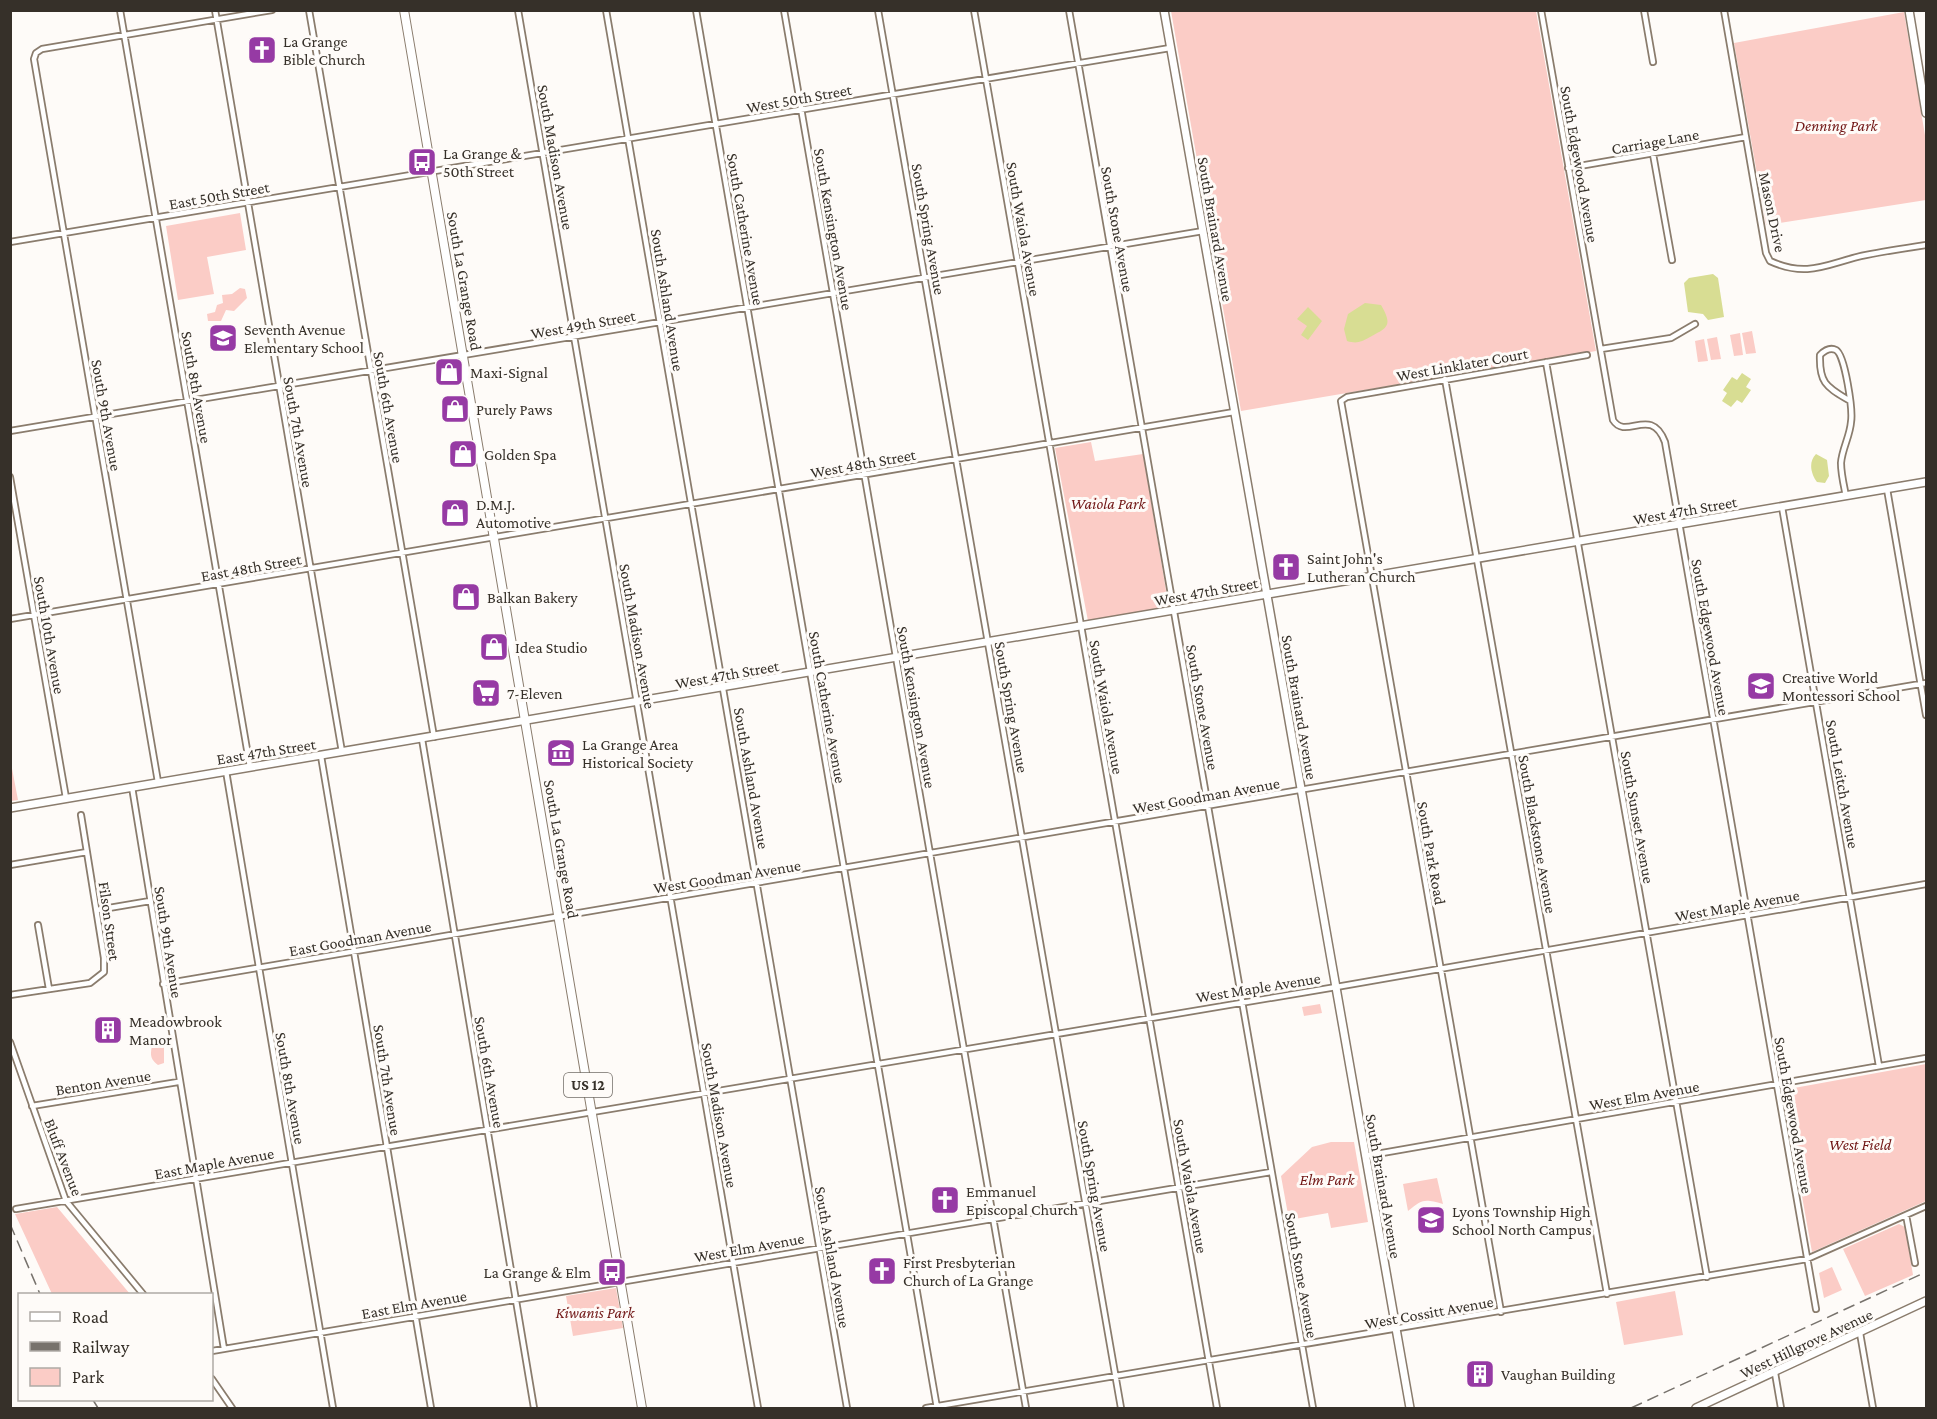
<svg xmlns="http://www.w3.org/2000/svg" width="1937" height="1419" viewBox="0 0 1937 1419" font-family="'Crimson Pro',serif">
  <rect width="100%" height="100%" fill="#fefbf8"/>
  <path fill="#fbccc6" d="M1171 11H1536L1596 351 1241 411Z
    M1904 12 1926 141V200L1766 225 1734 43Z
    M240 213 246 250 207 257 214 294 178 300 166 226Z
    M240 288 245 289 247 298 234 311 226 310 221 321H208L207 314 215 312 217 305 223 303 222 295 232 294Z
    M1752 331 1756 353 1746 354 1742 333Z
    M1740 333 1743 355 1734 356 1730 335Z
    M1717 337 1721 359 1711 360 1707 339Z
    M1704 339 1708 361 1698 362 1695 341Z
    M1091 442 1095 461 1143 454 1169 608 1088 621 1055 448Z
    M10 758 18 800 11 801H10Z
    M1320 1004 1322 1013 1304 1016 1302 1007Z
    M158 1036 164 1046V1063L158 1065C146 1056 153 1049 153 1037Z
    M1926 1064V1201L1812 1252 1783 1090Z
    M1331 1142H1354L1368 1222 1331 1228 1328 1213 1289 1220 1281 1176 1312 1147Z
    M1437 1178 1443 1204C1424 1199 1423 1199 1408 1211L1403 1184Z
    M57 1207 130 1294H52L15 1214Z
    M1899 1224 1905 1227 1913 1275 1865 1296 1843 1249Z
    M1832 1267 1842 1290 1824 1298 1819 1273Z
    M616 1288 623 1328 573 1336 566 1296Z
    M1675 1291 1683 1335 1624 1345 1616 1302Z"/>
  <path fill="#d8dd93" d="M1713 274 1718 278 1724 317 1708 320 1703 314 1688 312 1684 283 1689 278Z
    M1365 303 1381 305C1394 327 1386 328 1370 337 1361 342 1357 344 1347 341L1344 329 1348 314Z
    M1308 307 1322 321 1308 340 1301 335 1307 326 1297 319Z
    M1742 373 1751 379 1746 387 1751 390 1742 403 1737 400 1731 407 1722 401 1727 393 1723 390 1732 377 1737 380Z
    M1816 454 1827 460 1829 476 1825 483 1817 482C1811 474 1808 462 1816 454Z"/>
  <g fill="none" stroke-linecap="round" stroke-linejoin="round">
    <g stroke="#8a7c6d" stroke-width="8">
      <path id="street" d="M120 10 250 767
        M215 10 342 752
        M309 10 434 737
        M518 10 758 1408
        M606 10 847 1408
        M696 10 937 1408
        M784 10 1026 1408
        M878 10 1121 1408
        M974 10 1217 1408
        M1069 10 1313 1408
        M1541 10 1613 420C1626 441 1651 405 1665 442L1816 1309
        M1644 10 1653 62
        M1724 10 1766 253 1770 261C1809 279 1830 262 1866 255 1886 251 1906 248 1926 245
        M1653 154 1672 260
        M1568 168 1746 137
        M10 242 1170 48
        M1601 349 1671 338 1695 324
        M1546 362 1707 1277
        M1445 379 1607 1294
        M10 431 1203 231
        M10 477 66 798
        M1887 489 1926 715
        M1846 496C1844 486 1841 474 1841 463 1842 449 1850 436 1851 422 1853 410 1845 355 1836 350 1830 347 1824 351 1820 355 1819 384 1827 387 1850 401
        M1782 507 1879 1066
        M10 619 1234 412
        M422 739 534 1408
        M321 756 431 1408
        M226 771 333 1408
        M158 782 34 59 36 53 42 49 272 10
        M132 787 224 1349
        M10 865 87 852
        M97 910 150 901
        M38 925 49 989
        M163 984 1926 683
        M10 995 90 983 104 972V958L81 815
        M10 1042 66 1201 143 1294
        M32 1106 178 1082
        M1365 1156 1926 1058
        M16 1209 1342 986 1926 884
        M1906 1215 1915 1263
        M1501 1312 1341 401 1347 397 1587 355
        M1860 1333 1873 1408
        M212 1351 1271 1172
        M1775 1373 1781 1408
        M212 1379 232 1408
        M926 1408 1807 1259 1926 1206"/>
    </g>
    <g stroke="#8a7c6d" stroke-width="10">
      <path id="secondary" d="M1164 10 1410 1408
        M1909 10 1926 113
        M10 808 1926 482
        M1696 1408 1926 1301"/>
    </g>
    <g stroke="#8a7c6d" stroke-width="10">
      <path id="primary" d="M404 10 642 1408"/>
    </g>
    <use href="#street" stroke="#fff" stroke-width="4.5"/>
    <use href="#secondary" stroke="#fff" stroke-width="7"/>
    <use href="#primary" stroke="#fff" stroke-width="8"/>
    <path stroke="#77726c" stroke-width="1.5" stroke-dasharray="12 6" stroke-linecap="butt" d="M10 1224 40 1294
      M93 1400 98 1408
      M1631 1408 1926 1272"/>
  </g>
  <defs>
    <g id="church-square" transform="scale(1.5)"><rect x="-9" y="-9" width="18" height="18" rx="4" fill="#963aa4" stroke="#fefbf8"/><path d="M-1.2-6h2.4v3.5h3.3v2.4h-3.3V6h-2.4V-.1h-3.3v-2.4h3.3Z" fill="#fff"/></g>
    <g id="bus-square" transform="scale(1.5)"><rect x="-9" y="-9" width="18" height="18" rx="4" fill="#963aa4" stroke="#fefbf8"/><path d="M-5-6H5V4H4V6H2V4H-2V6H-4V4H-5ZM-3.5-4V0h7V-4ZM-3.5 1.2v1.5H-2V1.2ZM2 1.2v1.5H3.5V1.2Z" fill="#fff"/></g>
    <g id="school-square" transform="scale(1.5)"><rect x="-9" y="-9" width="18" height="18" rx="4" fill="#963aa4" stroke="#fefbf8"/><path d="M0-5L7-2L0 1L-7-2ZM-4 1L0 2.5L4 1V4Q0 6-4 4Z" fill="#fff"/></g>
    <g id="shop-square" transform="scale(1.5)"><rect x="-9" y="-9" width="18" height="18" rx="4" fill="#963aa4" stroke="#fefbf8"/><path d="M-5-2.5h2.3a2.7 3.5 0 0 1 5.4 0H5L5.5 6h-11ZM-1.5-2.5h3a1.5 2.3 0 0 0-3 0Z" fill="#fff"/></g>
    <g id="supermarket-square" transform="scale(1.5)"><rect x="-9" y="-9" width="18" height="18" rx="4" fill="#963aa4" stroke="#fefbf8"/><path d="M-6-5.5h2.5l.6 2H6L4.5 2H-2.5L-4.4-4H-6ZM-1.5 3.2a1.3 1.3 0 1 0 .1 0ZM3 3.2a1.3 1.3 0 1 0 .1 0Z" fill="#fff"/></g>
    <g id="museum-square" transform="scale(1.5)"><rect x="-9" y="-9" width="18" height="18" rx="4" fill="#963aa4" stroke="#fefbf8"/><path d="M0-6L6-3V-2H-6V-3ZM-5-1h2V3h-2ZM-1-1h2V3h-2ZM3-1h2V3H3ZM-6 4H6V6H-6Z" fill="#fff"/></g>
    <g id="building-square" transform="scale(1.5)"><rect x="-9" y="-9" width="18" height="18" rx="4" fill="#963aa4" stroke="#fefbf8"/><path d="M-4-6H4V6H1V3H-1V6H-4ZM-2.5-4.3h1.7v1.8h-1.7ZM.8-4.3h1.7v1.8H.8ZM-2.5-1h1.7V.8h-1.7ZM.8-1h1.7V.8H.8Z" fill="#fff"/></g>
  </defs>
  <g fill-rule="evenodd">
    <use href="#church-square" x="262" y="50"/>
    <use href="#bus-square" x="422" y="162"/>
    <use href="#school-square" x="223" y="338"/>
    <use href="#shop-square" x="449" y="372"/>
    <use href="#shop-square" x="455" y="409"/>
    <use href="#shop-square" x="463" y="454"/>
    <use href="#shop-square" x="455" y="513"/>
    <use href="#church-square" x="1286" y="567"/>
    <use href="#shop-square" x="466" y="597"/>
    <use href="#shop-square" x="494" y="647"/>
    <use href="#school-square" x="1761" y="686"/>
    <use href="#supermarket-square" x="486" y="693"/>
    <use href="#museum-square" x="561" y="753"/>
    <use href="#building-square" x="108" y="1030"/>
    <use href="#church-square" x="945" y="1200"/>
    <use href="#school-square" x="1431" y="1220"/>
    <use href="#church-square" x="882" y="1271"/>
    <use href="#bus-square" x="612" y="1272"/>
    <use href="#building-square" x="1480" y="1374"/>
  </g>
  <g text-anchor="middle" stroke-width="6" stroke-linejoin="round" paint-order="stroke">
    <rect fill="#fefbf8" stroke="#726d67" stroke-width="1.5" x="564" y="1073" width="48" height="24" rx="4.5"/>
    <g font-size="15" font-weight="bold" fill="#363029">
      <text x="588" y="1090">US 12</text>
    </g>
    <g font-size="16" fill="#363029" stroke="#fefbf8" text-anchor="start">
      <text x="283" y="47">La Grange<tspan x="283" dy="18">Bible Church</tspan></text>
      <text x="443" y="159">La Grange &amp;<tspan x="443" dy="18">50th Street</tspan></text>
      <text x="244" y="335">Seventh Avenue<tspan x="244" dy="18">Elementary School</tspan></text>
      <text x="470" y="378">Maxi-Signal</text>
      <text x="476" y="415">Purely Paws</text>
      <text x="484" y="460">Golden Spa</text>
      <text x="476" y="510">D.M.J.<tspan x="476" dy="18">Automotive</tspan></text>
      <text x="1307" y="564">Saint John's<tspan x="1307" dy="18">Lutheran Church</tspan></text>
      <text x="487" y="603">Balkan Bakery</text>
      <text x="515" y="653">Idea Studio</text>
      <text x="1782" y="683">Creative World<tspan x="1782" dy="18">Montessori School</tspan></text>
      <text x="507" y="699">7-Eleven</text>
      <text x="582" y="750">La Grange Area<tspan x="582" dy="18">Historical Society</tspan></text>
      <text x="129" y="1027">Meadowbrook<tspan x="129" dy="18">Manor</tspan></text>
      <text x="966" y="1197">Emmanuel<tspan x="966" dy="18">Episcopal Church</tspan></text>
      <text x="1452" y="1217">Lyons Township High<tspan x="1452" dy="18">School North Campus</tspan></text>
      <text x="903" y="1268">First Presbyterian<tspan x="903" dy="18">Church of La Grange</tspan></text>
      <text x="591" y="1278" text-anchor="end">La Grange &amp; Elm</text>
      <text x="1501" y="1380">Vaughan Building</text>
    </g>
    <g font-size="16" fill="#363029" stroke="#fefbf8">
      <text transform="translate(799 98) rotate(-10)" y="6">West 50th Street</text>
      <text transform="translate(1655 141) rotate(-10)" y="6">Carriage Lane</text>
      <text transform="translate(556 157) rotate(80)" y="6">South Madison Avenue</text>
      <text transform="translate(1580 164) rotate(80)" y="6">South Edgewood Avenue</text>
      <text transform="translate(219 195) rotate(-10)" y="6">East 50th Street</text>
      <text transform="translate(1773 212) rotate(78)" y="6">Mason Drive</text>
      <text transform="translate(746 229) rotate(80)" y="6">South Catherine Avenue</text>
      <text transform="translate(834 229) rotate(80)" y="6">South Kensington Avenue</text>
      <text transform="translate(929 229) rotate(80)" y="6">South Spring Avenue</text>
      <text transform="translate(1024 229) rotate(80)" y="6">South Waiola Avenue</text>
      <text transform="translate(1118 229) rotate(80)" y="6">South Stone Avenue</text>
      <text transform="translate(1216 229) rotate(80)" y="6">South Brainard Avenue</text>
      <text transform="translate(465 281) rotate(80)" y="6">South La Grange Road</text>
      <text transform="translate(668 300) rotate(81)" y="6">South Ashland Avenue</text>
      <text transform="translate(583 324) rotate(-10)" y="6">West 49th Street</text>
      <text transform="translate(1462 364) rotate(-10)" y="6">West Linklater Court</text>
      <text transform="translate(197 387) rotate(80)" y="6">South 8th Avenue</text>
      <text transform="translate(389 407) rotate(80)" y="6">South 6th Avenue</text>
      <text transform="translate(107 415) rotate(80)" y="6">South 9th Avenue</text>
      <text transform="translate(299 432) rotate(80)" y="6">South 7th Avenue</text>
      <text transform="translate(863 463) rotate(-10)" y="6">West 48th Street</text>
      <text transform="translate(1685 510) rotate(-10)" y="6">West 47th Street</text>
      <text transform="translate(251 567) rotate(-10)" y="6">East 48th Street</text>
      <text transform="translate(1206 591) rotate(-10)" y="6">West 47th Street</text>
      <text transform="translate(50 635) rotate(80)" y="6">South 10th Avenue</text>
      <text transform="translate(638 636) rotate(80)" y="6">South Madison Avenue</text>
      <text transform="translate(1711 637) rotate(80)" y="6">South Edgewood Avenue</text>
      <text transform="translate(727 674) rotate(-10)" y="6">West 47th Street</text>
      <text transform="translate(828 707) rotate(80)" y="6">South Catherine Avenue</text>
      <text transform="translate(917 707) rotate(80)" y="6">South Kensington Avenue</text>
      <text transform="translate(1012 707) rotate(80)" y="6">South Spring Avenue</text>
      <text transform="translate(1107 707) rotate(80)" y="6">South Waiola Avenue</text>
      <text transform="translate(1203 707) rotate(80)" y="6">South Stone Avenue</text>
      <text transform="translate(1300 707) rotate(80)" y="6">South Brainard Avenue</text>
      <text transform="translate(266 751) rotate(-9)" y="6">East 47th Street</text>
      <text transform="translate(752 778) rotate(80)" y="6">South Ashland Avenue</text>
      <text transform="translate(1843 784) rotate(80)" y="6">South Leitch Avenue</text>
      <text transform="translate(1206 795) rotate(-10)" y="6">West Goodman Avenue</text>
      <text transform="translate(1638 817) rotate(80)" y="6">South Sunset Avenue</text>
      <text transform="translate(1538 834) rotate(80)" y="6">South Blackstone Avenue</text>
      <text transform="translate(562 849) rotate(80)" y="6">South La Grange Road</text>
      <text transform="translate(1432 853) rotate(80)" y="6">South Park Road</text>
      <text transform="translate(727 876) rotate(-9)" y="6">West Goodman Avenue</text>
      <text transform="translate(1737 905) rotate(-10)" y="6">West Maple Avenue</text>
      <text transform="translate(110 921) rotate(82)" y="6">Filson Street</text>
      <text transform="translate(360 938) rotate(-10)" y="6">East Goodman Avenue</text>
      <text transform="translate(169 942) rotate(81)" y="6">South 9th Avenue</text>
      <text transform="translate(1258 987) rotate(-9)" y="6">West Maple Avenue</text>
      <text transform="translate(490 1072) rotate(80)" y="6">South 6th Avenue</text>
      <text transform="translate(388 1080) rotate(81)" y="6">South 7th Avenue</text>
      <text transform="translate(103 1082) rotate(-9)" y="6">Benton Avenue</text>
      <text transform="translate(291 1088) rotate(80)" y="6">South 8th Avenue</text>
      <text transform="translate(1644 1095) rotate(-10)" y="6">West Elm Avenue</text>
      <text transform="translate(720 1115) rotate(80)" y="6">South Madison Avenue</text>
      <text transform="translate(1794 1115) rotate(80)" y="6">South Edgewood Avenue</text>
      <text transform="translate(64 1157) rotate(69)" y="6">Bluff Avenue</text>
      <text transform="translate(214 1163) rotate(-10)" y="6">East Maple Avenue</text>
      <text transform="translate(1095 1186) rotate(80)" y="6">South Spring Avenue</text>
      <text transform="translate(1191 1186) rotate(80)" y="6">South Waiola Avenue</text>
      <text transform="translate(1384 1186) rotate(80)" y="6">South Brainard Avenue</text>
      <text transform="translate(749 1247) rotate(-10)" y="6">West Elm Avenue</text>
      <text transform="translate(833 1257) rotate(80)" y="6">South Ashland Avenue</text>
      <text transform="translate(1302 1275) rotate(80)" y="6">South Stone Avenue</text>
      <text transform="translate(414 1304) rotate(-10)" y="6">East Elm Avenue</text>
      <text transform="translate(1429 1312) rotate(-10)" y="6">West Cossitt Avenue</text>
      <text transform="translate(1806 1343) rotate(-25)" y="6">West Hillgrove Avenue</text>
    </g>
    <g font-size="16" font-style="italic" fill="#711716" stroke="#fefbf8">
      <text x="1836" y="131">Denning Park</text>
      <text x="1108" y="509">Waiola Park</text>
      <text x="1860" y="1150">West Field</text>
      <text x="1327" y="1185">Elm Park</text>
      <text x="595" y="1318">Kiwanis Park</text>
    </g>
  </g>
  <rect width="1937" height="1419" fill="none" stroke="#363029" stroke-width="24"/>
  <rect x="18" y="1293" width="195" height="108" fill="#fefbf8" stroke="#aeaaa5" stroke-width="1.5"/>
  <rect x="30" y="1312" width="30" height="9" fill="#ffffff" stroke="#aeaaa5" stroke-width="1.5"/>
  <text x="72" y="1323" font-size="18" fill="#363029">Road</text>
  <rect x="30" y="1342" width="30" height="9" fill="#77726c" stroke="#aeaaa5" stroke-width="1.5"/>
  <text x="72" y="1353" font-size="18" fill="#363029">Railway</text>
  <rect x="30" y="1368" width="30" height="18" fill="#fbccc6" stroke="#aeaaa5" stroke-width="1.5"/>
  <text x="72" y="1383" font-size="18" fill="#363029">Park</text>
</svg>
